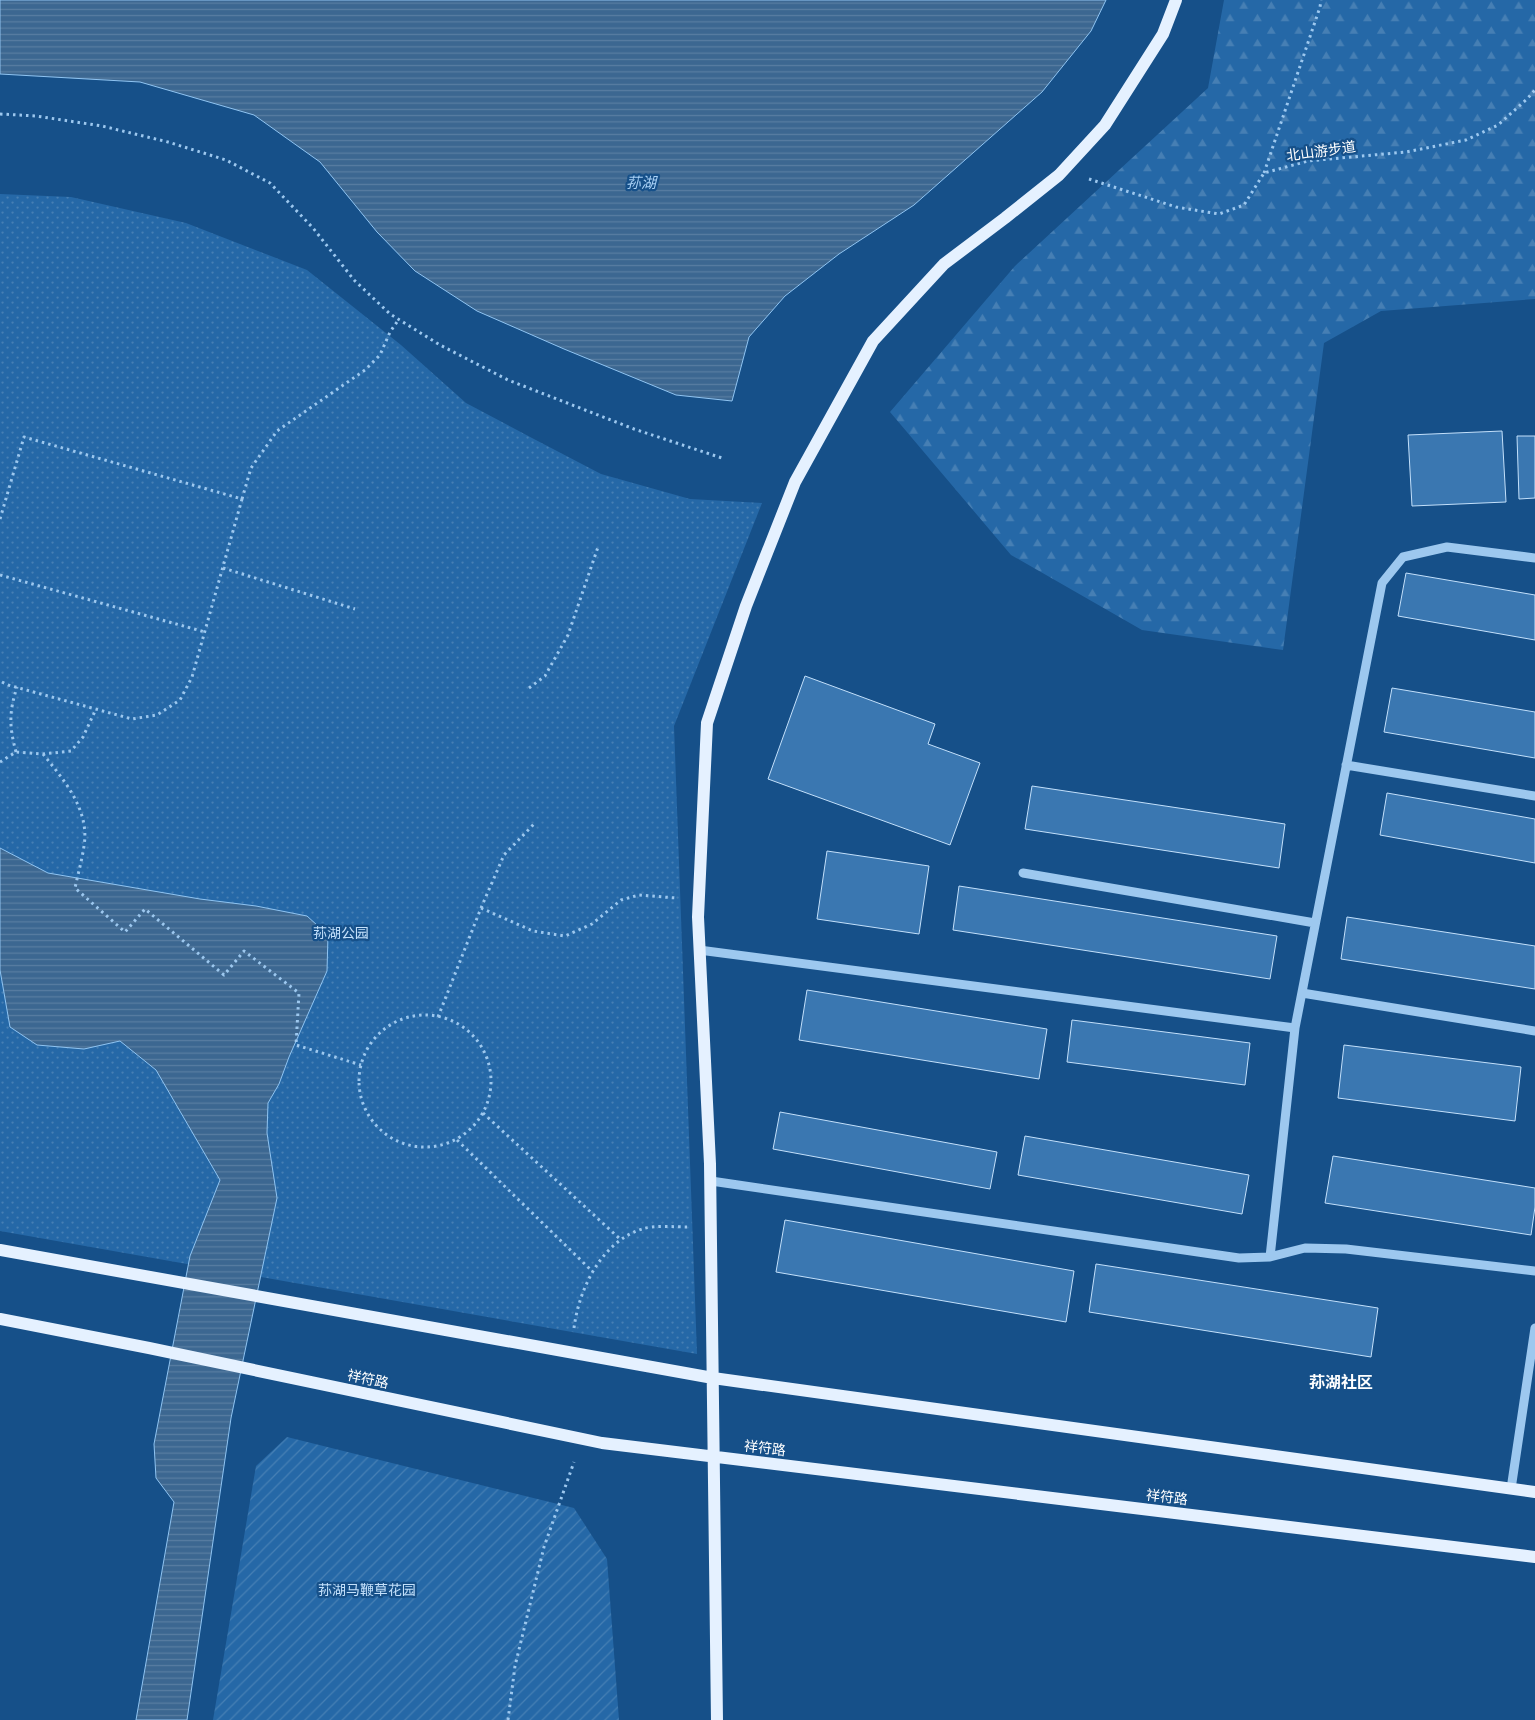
<svg xmlns="http://www.w3.org/2000/svg" width="1535" height="1720" viewBox="0 0 1535 1720" font-family="Inter,'Noto Sans SC',sans-serif">
  <defs>
    <pattern id="forest-firs" width="22" height="20" patternUnits="userSpaceOnUse" patternTransform="scale(1.25)"><rect width="22" height="20" fill="#2568a7"/><path d="M5 1l3.5 6h-7zM16 11l3.5 6h-7z" fill="#467fb4"/></pattern>
    <pattern id="park-dots" width="8" height="8" patternUnits="userSpaceOnUse" patternTransform="scale(1.25)"><rect width="8" height="8" fill="#2568a7"/><path d="M2 2h.1M6 6h.1" fill="none" stroke="#467fb4" stroke-width="1.8" stroke-linecap="round"/></pattern>
    <pattern id="garden-furrows" width="10" height="10" patternUnits="userSpaceOnUse" patternTransform="scale(1.25)"><rect width="10" height="10" fill="#2568a7"/><path d="M-1 1l2-2M0 10L10 0M9 11l2-2" fill="none" stroke="#467fb4"/></pattern>
    <pattern id="water-rules" width="6" height="5" patternUnits="userSpaceOnUse" patternTransform="scale(1.25)"><rect width="6" height="5" fill="#3c6791"/><path d="M0 2.5h6" fill="none" stroke="#597ea2"/></pattern>
  </defs>
  <rect width="100%" height="100%" fill="#165089"/>
  <path fill="url(#forest-firs)" d="M1224 0H1535V299L1381 311 1324 343 1283 650 1142 630 1011 555 890 412 1015 266 1208 88Z"/>
  <path fill="url(#park-dots)" d="M0 194 71 197 186 223 307 270 401 345 466 403 532 438 601 474 690 499 762 503 674 726 697 1354 0 1231Z"/>
  <path fill="url(#garden-furrows)" d="M287 1437 574 1508 607 1559 619 1720H213L256 1466Z"/>
  <path fill="url(#water-rules)" stroke="#8fc4f2" d="M0 0H1106L1091 31 1042 92 914 205 839 254 785 296 749 337 732 401 676 395 564 349 477 311 415 271 377 232 320 162 254 115 140 82 0 74Z
    M0 848 48 873 200 899 256 906 307 916 328 935 327 971 289 1057 279 1084 268 1103 267 1133 277 1198 231 1418 187 1720H136L174 1502 156 1478 154 1444 190 1256 220 1180 156 1070 120 1041 84 1049 37 1045 10 1027 0 970Z"/>
  <path fill="#3a77b1" stroke="#c3e0fb" d="M1502 431 1506 502 1412 506 1408 435Z
    M1517 436H1535V498L1519 499Z
    M1406 573 1535 595V640L1398 616Z
    M805 676 935 724 928 744 980 763 950 845 768 779Z
    M1392 688 1535 712V758L1384 732Z
    M1032 786 1285 824 1279 868 1025 829Z
    M1387 793 1535 819V863L1380 835Z
    M827 851 929 866 919 934 817 919Z
    M959 886 1277 936 1270 979 953 930Z
    M1347 917 1535 946V989L1341 959Z
    M807 990 1047 1029 1039 1079 799 1040Z
    M1072 1020 1250 1043 1245 1085 1067 1062Z
    M1344 1045 1521 1067 1515 1121 1338 1098Z
    M780 1112 997 1152 990 1189 773 1149Z
    M1025 1136 1249 1175 1242 1214 1018 1175Z
    M1333 1156 1535 1188V1207L1531 1235 1325 1203Z
    M785 1220 1074 1271 1066 1322 776 1272Z
    M1096 1264 1378 1308 1371 1357 1089 1312Z"/>
  <g fill="none" stroke-linecap="round" stroke-linejoin="round">
    <path stroke="#9dc8ef" stroke-width="3" stroke-dasharray="2.5 4" stroke-linecap="butt" d="M0 114 36 116 102 126 168 142 226 160 270 183 313 228 354 280 390 314 440 345 508 380 634 429 722 458
      M1264 173 1320 7 1321 0
      M1089 179 1176 207 1219 214 1244 205 1264 173 1308 161 1406 152 1466 140 1498 125 1527 99 1535 90
      M242 499 251 468 277 431 365 370 380 355 390 332 399 319
      M0 519 24 437 242 499 192 677 180 700 157 715 132 719 8 685 0 681
      M223 568 355 609
      M0 575 205 632
      M529 688 545 676 568 635 598 547
      M16 752C9 726 9 712 17 687
      M43 754C64 780 90 810 84 846 82 860 78 874 75 888L125 932 145 909 224 975 244 951 299 993 296 1045 361 1065
      M0 762 16 752 43 754 71 751 83 737 96 709
      M481 908 533 931 565 936 592 924 621 900 639 895 676 898
      M359 1081a66 66 0 1 1 132 0a66 66 0 1 1-132 0Z
      M438 1017 481 908 504 855 534 824
      M483 1113 620 1239
      M457 1140 592 1271
      M574 1328C579 1289 601 1242 642 1229 654 1225 675 1227 688 1227
      M508 1720 515 1666 544 1547 574 1462"/>
    <path stroke="#9dc8ef" stroke-width="9" d="M1346 765 1535 796
      M1023 873 1315 923
      M699 950 1295 1028
      M1302 993 1535 1031
      M711 1181 1239 1258 1270 1257 1305 1248 1346 1249 1535 1271
      M1270 1257 1295 1028 1382 583 1403 557 1447 547 1535 558
      M1511 1489 1535 1328"/>
    <path stroke="#e5f1ff" stroke-width="12" d="M0 1250 713 1378 1535 1492
      M0 1319 149 1348 602 1443 1535 1557
      M717 1720 710 1164 698 917 707 723 746 606 795 482 873 341 944 264 1005 218 1059 175 1105 125 1163 34 1176 0"/>
  </g>
  <g text-anchor="middle" stroke-width="4.5" stroke-linejoin="round" paint-order="stroke">
    <g font-size="14" fill="#fff" stroke="#165089">
      <text transform="translate(1321 151) rotate(-8)" y="5">北山游步道</text>
      <text transform="translate(368 1379) rotate(12)" y="5">祥符路</text>
      <text transform="translate(765 1448) rotate(7)" y="5">祥符路</text>
      <text transform="translate(1167 1497) rotate(7)" y="5">祥符路</text>
    </g>
    <g font-size="14" fill="#c3e0fb" stroke="#165089">
      <text x="341" y="938">荪湖公园</text>
      <text x="367" y="1595">荪湖马鞭草花园</text>
    </g>
    <g font-size="15" font-style="italic" fill="#a9d1f6" stroke="#165089">
      <text x="641" y="188">荪湖</text>
    </g>
    <g font-size="16" font-weight="bold" fill="#fff" stroke="#165089">
      <text x="1341" y="1388">荪湖社区</text>
    </g>
  </g>
</svg>
